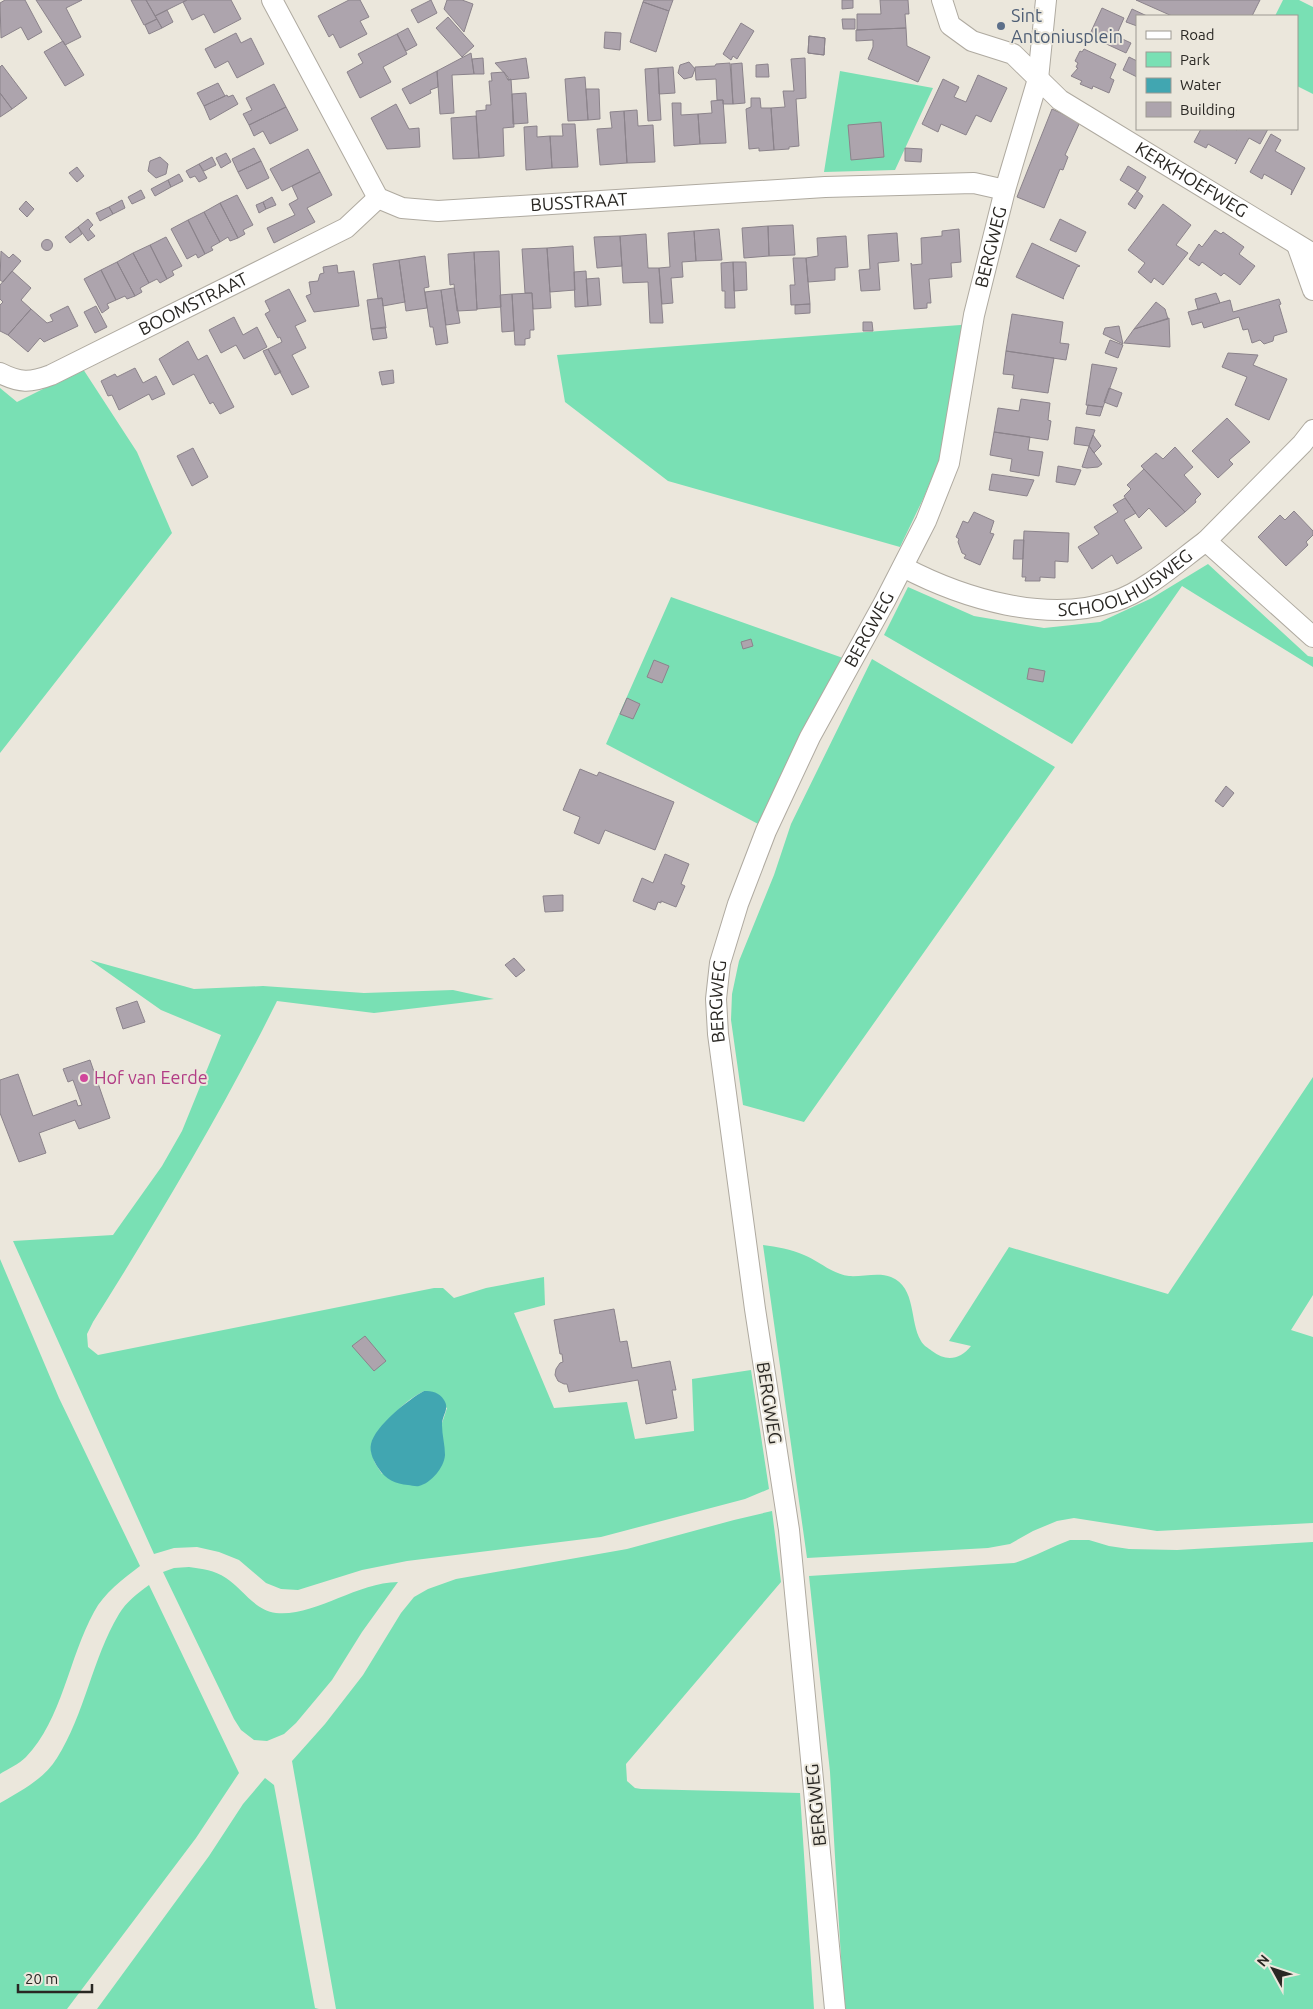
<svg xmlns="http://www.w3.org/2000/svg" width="1313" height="2009" viewBox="0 0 1313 2009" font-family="Ubuntu,sans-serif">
  <rect width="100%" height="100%" fill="#ebe7dc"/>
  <path fill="#79e0b4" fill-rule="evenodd" d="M1283 0H1299L1313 7V94L1297 86V16H1275Z
    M840 71 933 88 895 170 824 172Z
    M974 324 943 451 924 497 900 547 668 481 565 402 557 355Z
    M83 369 137 452 172 533 0 753V388L17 402Z
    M1208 564 1308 656 1313 657V667L1182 586 1072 744 884 635 908 587 974 616 1044 628 1100 622 1152 598Z
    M671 597 843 658 762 826 606 744Z
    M872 659 1055 767 804 1122 743 1105 731 1020 732 994 739 961 774 875 791 824Z
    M90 960 194 989 263 986 364 993 453 990 494 999 374 1013 277 1001C222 1112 159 1217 93 1322L87 1334 88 1347 98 1355 434 1288H443L454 1298 486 1288 544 1277 545 1305 514 1313 554 1408 627 1402 635 1439 694 1431 692 1379 751 1370 769 1489 745 1499 601 1537 407 1561 362 1570 298 1590 281 1589 266 1583 239 1560 219 1552 197 1547 174 1548 154 1554 13 1241 113 1235 162 1166 182 1131 221 1035 161 1010ZM424 1391 447 1408 442 1423 382 1474 375 1463 371 1451C388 1423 394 1407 424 1391Z
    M1313 1077V1295L1291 1330 1313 1337V1523L1157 1531 1074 1518 1057 1521 1033 1531 1010 1544 988 1548 807 1558 763 1245C777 1247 791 1249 804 1255 819 1261 832 1274 849 1276 862 1277 879 1272 891 1277 917 1288 909 1321 921 1341 923 1345 928 1348 932 1351 946 1362 960 1360 971 1346L949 1341 1009 1247 1168 1294Z
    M0 1259 59 1398 140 1566C123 1579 104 1593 94 1612 69 1657 62 1720 26 1757 19 1764 8 1769 0 1774Z
    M772 1511 781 1582 626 1764 627 1781 635 1788 641 1789 800 1793 814 2009H336L292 1761 325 1724 363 1675 401 1613 414 1597 428 1589 456 1579 627 1549 734 1520Z
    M1070 1540H1089L1109 1546 1129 1549 1177 1550 1313 1542V2009H844L830 1772 809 1576 1014 1563C1034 1557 1051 1547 1070 1540Z
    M189 1567C203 1569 214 1570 226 1578 242 1588 255 1611 276 1613 314 1617 355 1583 398 1582L362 1632 332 1680 296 1723 284 1734 267 1741 254 1740 241 1730 234 1719 163 1572 174 1568Z
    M149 1585 239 1773 196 1838 67 2009H0V1803C21 1791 44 1779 57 1758 85 1714 92 1659 119 1614 126 1602 138 1593 149 1585Z
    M265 1778 274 1785 315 2008 319 2009H97L209 1856 243 1804Z"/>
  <path fill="#41a6b1" d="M424 1391C432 1391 439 1392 444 1400 450 1409 442 1415 442 1425 442 1435 445 1445 445 1455 444 1468 431 1483 419 1486 416 1487 411 1485 408 1485 396 1484 385 1479 379 1469 374 1462 369 1452 371 1444 375 1426 409 1399 424 1391Z"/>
  <path fill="#ada4ad" stroke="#8b838b" d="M5 0H25L42 32 28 40 21 27 1 38 0 3Z
    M36 0H82L66 8 81 37 65 45Z
    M131 0H146L157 19 144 25Z
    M146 0H187L155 16Z
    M187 0H231L241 19 214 33 204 14 192 20 183 2Z
    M349 0H360L369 17 360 21 367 34 340 48 333 34 329 37 318 16Z
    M431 0 437 13 418 23 411 10Z
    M447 0H462L473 4 464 32 444 9Z
    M644 0H673L669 11 643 2Z
    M842 0H853V8L842 9Z
    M880 0H908L909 14H905L906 28 857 30V14H881Z
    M1136 0H1260L1252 16H1172Z
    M643 2 669 11 656 52 630 42Z
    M1102 8 1124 18 1116 36 1131 43 1126 53 1089 36Z
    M1132 9 1147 16H1137V26L1126 22Z
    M167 10 173 22 162 28 155 16Z
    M448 17 474 46 462 57 436 28Z
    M157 19 162 28 149 34 145 25Z
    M842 19H855V29H843Z
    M741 23 754 31 737 59 733 56 731 60 723 54Z
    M408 28 417 45 406 51 397 34Z
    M906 28 907 46 930 57 918 82 868 59 873 47V40L856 41V30Z
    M605 32 621 33 620 50 604 48Z
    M236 33 241 43 251 38 264 64 237 78 228 61 215 68 205 49Z
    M397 34 407 54 383 67 391 82 360 98 347 72 363 63 358 54Z
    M809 36 825 38 824 55 808 53Z
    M809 36 825 38 824 55 808 53Z
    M63 41 84 75 65 86 44 52Z
    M1084 49 1116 64 1110 78 1114 80 1109 93 1093 86 1092 89 1080 84 1082 81 1071 76 1078 68 1076 67 1078 63 1075 61 1080 51 1082 52Z
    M471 53 474 74 452 75 454 113 440 114 437 71Z
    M1129 57 1137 61V77L1123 70Z
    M483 58 484 74H474L472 59Z
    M526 58 529 78 508 80V77L495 63Z
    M805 58 806 98 796 99 799 146 789 147V149L774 150 771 108 785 107 783 91H794L791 59Z
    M689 62 695 69 692 77 684 79 678 73 680 65Z
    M730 63 733 104H723V100H717L716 79 696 80 695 67 715 66 716 64Z
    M742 63 745 103 733 104 731 64Z
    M768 64 769 77H756V65Z
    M2 65 27 98 12 109 0 93V67Z
    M673 67 675 93 659 94 658 68Z
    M658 68 661 120 648 121 645 69Z
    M437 71 438 87 430 90 431 93 410 104 402 89Z
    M504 72 508 80 511 79 514 127 503 128 504 156 479 158 476 111 486 110V105H491L489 81H492L491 73Z
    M978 75 1007 88 991 122 976 115 966 135 941 124 938 132 922 124 943 79 959 87 954 97 966 102Z
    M585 77 588 120 568 121 565 79Z
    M218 83 225 96 204 106 197 93Z
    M274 84 286 107 249 125 243 114 252 110 246 98Z
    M586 89H599L600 119 588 120Z
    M0 93 12 109 0 117Z
    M526 93 528 123 513 124 512 94Z
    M227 95 228 97 233 95 238 104 210 120 204 106Z
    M751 98H760L761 108H771L774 150 759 151V148L749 149 746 109 751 107Z
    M723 100 726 143 700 144 698 114 712 113 711 101Z
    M672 103H681V115L698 114 700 144 674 146Z
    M396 104 409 129 419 128 420 147 387 149 371 118Z
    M286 107 298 130 270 144 263 131 254 136 249 125Z
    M1052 109 1080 122 1065 155 1068 157 1063 170 1060 169 1044 208 1017 197Z
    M637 110 638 126 653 125 655 162 627 163 624 111Z
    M624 111 627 163 600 165 597 129 612 128 610 112Z
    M476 116 479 158 453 159 451 118Z
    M881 122 884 157 851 160 848 125Z
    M562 124H575L578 167 552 168 550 136H563Z
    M537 126V137L550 136 552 168 526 170 524 127Z
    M1201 129H1234L1237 130 1238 129H1268L1260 144 1249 138 1235 164 1237 160 1208 144 1206 148 1194 142Z
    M1271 134 1281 140 1275 151 1305 168 1291 195 1292 190 1264 174 1262 179 1250 172Z
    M254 148 261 161 238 172 232 159Z
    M905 148 922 149 921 162 905 161Z
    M308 149 320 172 282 191 270 169Z
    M226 153 231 162 221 168 216 158Z
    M160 157 168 164 166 174 156 178 148 171 150 161Z
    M212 157 216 165 204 171 199 164Z
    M261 161 269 178 247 189 238 172Z
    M199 164 207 178 199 182 195 176 190 178 186 171Z
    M1128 166 1146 177 1138 191 1120 180Z
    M77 167 84 176 77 182 69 173Z
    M320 172 332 195 307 208 315 222 274 243 267 228 295 215 289 204 298 199 292 186Z
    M179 174 183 181 171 187 168 180Z
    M168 180 171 187 155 196 151 189Z
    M141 190 145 198 132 204 128 197Z
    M1137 191 1143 196 1135 209 1128 204Z
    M237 195 253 225 243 230 245 234 238 238 220 203Z
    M272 197 276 205 266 209 263 202Z
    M122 200 125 208 113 214 109 207Z
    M26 201 34 209 27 217 19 209Z
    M263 202 266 209 259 213 256 205Z
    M220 203 238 238 230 241 228 237 220 242 204 212Z
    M1163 204 1191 225 1176 245 1188 253 1163 285 1154 278 1151 283 1138 272 1145 263 1128 250Z
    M109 207 113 214 100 221 96 213Z
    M204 212 220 242 211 247 213 250 205 254 188 220Z
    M88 219 93 225 89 229 95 236 88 241 78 227Z
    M1060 219 1086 232 1076 252 1050 240Z
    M188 220 205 254 198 258 196 254 187 259 171 229Z
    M793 225 795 255 769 256 768 226Z
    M768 226 769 256 744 258 742 228Z
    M78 227 82 234 70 243 65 237Z
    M719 229 722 260 696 261 694 231Z
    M959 229 961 262 951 263 952 277 929 279 931 303H927V308L914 309 911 263 912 265 922 264 921 238 942 236V231Z
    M1215 230 1221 234 1223 232 1244 247 1239 254 1255 266 1240 285 1224 273 1221 276 1202 262 1199 266 1189 259 1199 244 1202 247Z
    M694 231 696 261 682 262 683 277 671 278 673 303 662 304 659 268 670 267 668 233Z
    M897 233 899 261 878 263 880 290 861 291 859 270 870 269 868 235Z
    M646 234 648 268H659L663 323H650L648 282 623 283 620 236Z
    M620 236 622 266 597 268 594 237Z
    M846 236 848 267 835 268V280L808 282 806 258 818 256 817 238Z
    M166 237 182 266 172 271 174 275 167 279 150 245Z
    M41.5 245a5.5 5.5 0 1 1 11 0a5.5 5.5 0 1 1-11 0Z
    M1032 243 1080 266 1077 267 1063 298 1064 299 1016 277Z
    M150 245 167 279 160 283 157 279 149 283 133 253Z
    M573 246 575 290 550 292 547 248Z
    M547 248 551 308 533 309 532 293H525L522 249Z
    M1 251 9 258 13 254 21 261 3 282 0 280Z
    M499 251 501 307 477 309 474 252Z
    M474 252 477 310 457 311 454 284 450 285 448 254Z
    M133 253 149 283 140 288 142 292 135 296 117 262Z
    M425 256 429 287 424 288 427 308 406 311 399 260Z
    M793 258H806L810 304 791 305 790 285H795Z
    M399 260 405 302 383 306 382 298 378 299 373 264Z
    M117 262 135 296 127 299 125 296 116 300 101 270Z
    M733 262H746L747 290 734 291Z
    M733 262 735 308H725V291H722L721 263Z
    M337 265 338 273 354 271 359 306 314 312 306 296 311 294 309 282 318 281 320 274 324 273 323 267Z
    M101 270 116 300 107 304 109 308 102 313 84 279Z
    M12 271 31 288 21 300 31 309 8 335 0 331V305L3 302 0 299V285Z
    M586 271 588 306 575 307 574 272Z
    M599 278 601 305 588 306 586 279Z
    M454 288 460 323 446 325 441 290Z
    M289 289 306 321 295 326 306 348 292 355 309 387 292 395 268 349 282 342 280 337 278 338 265 314 270 311 265 301Z
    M441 290 448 343 436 345 433 327H430L425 292Z
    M532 293 534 330H530V338L525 339V345H515L512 294Z
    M1216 293 1220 303 1198 310 1195 299Z
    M512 294 514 331 502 332 500 295Z
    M382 298 386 328 371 329 367 300Z
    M1279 299 1281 304 1279 305 1287 332 1274 336 1273 341 1264 344 1260 340 1252 343 1248 329 1243 330 1239 317 1204 328 1202 322 1192 325 1188 312 1230 300 1233 312Z
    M1156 302 1165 309 1168 319 1134 329Z
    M810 304V313L795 314V305Z
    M68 306 78 326 44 342 40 338 28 352 8 335 31 309 47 323 53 321 50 315Z
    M96 306 107 327 95 333 84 312Z
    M1012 314 1063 322 1060 343 1069 344 1066 360 1006 351Z
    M234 317 243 335 257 327 267 347 244 359 236 345 221 353 209 330Z
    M1169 318 1170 347 1124 343 1134 329Z
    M863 322H872L873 331H863Z
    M1119 326 1123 344 1103 334 1105 328Z
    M385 327 387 338 373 340 371 329Z
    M1110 340 1123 345 1118 358 1105 353Z
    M188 341 198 360 207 355 234 407 220 414 213 402 210 404 194 374 173 385 159 359Z
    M268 349 281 372 275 375 263 351Z
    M1006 351 1054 358 1048 393 1012 388 1014 375 1003 374Z
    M1228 353 1258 355 1253 365 1287 379 1269 420 1235 405 1247 377 1222 367Z
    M1092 364 1117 368 1103 407 1086 405Z
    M135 368 143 383 156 376 165 394 152 400 149 394 119 410 112 395 108 396 101 381 115 374 117 377Z
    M393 370 394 383 382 385 379 372Z
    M1109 388 1122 393 1117 407 1104 402Z
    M1021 399 1050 403 1048 420 1051 421 1048 440 994 432 998 408 1019 411Z
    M1088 405 1103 407 1100 416 1086 414Z
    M1227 418 1250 442 1229 460 1233 464 1218 478 1192 451Z
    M1076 427 1095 430 1089 446 1074 444Z
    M994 432 1030 437 1028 450 1043 452 1039 476 1010 471 1012 459 990 455Z
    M1093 435 1101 446 1094 453 1089 446Z
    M1089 446 1102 464 1098 467 1087 468 1082 467Z
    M1175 447 1193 467 1184 475 1201 494 1195 500 1196 502 1185 512 1141 466 1156 453 1163 459Z
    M193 448 208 477 192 486 177 456Z
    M1058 466 1081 470 1075 485 1056 482Z
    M1144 469 1185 512 1166 527 1149 508 1139 518 1124 496 1131 489 1127 485Z
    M992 474 1034 480 1027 496 989 490Z
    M1125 498 1136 513 1124 520 1142 548 1117 564 1112 555 1092 569 1078 547 1099 534 1094 527 1118 512 1113 505Z
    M1294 511 1313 531V535L1306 542 1308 545 1286 566 1258 537 1280 515 1285 520Z
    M974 512 994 521 990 533 994 534 980 565 964 558 966 555 962 553 958 542 959 539 956 537 963 521 968 523Z
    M1024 531 1069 533 1068 562 1055 561V578L1040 577V581H1025L1026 577H1022Z
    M1014 540H1024L1023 559H1013Z
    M751 639 753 646 743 649 741 642Z
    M654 660 669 666 662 683 647 677Z
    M1029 668 1045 671 1043 682 1027 679Z
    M627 698 640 704 633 719 620 714Z
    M580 769 597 776 599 772 674 802 655 850 605 830 599 844 574 833 580 817 563 810Z
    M1226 786 1234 793 1223 807 1215 801Z
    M665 854 689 864 681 884 685 886 676 907 661 901V903L658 902 655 910 633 901 642 878 653 883Z
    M563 895V911L545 912 543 896Z
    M514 958 525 970 516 977 505 965Z
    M137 1001 145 1022 123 1029 116 1008Z
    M90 1060 110 1118 79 1129 75 1120 39 1133 46 1153 19 1162 0 1113V1080L18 1074 33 1116 76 1100 78 1106 82 1105 73 1080 68 1082 63 1069Z
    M614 1309 620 1342 627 1341 632 1368 670 1361 676 1390H672L677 1418 646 1424 638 1380 569 1392 567 1384H564L558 1381 555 1375 556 1369 560 1363 563 1362 562 1354H560L554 1320Z
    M365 1336 386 1361 374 1371 352 1346Z"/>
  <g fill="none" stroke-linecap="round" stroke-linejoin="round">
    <g stroke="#afaaa0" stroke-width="22">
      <g id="street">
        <path id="s1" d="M272 0 378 198 402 208 438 211 825 187 974 183 1005 190"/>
        <path id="s2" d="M942 0 950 25 972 41 1013 54 1060 100 1313 254"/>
        <path d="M1297 245 1313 290"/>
        <path id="s3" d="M0 373C20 383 30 383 51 375L346 228 378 198"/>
        <path d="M1206 541 1302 444 1313 430"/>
        <path id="s4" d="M903 567C964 599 1047 624 1115 601 1145 592 1181 559 1206 541L1313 637"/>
        <path id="s5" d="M835 2009 789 1530 755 1309 718 1034 716 999 720 963 738 904 766 831 810 737 885 601 926 521 949 463 974 315 1005 190 1038 79 1046 0"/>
      </g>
    </g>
    <use href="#street" stroke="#fff" stroke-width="20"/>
  </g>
  <circle fill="#5c6f8a" stroke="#ebe7dc" stroke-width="2" cx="1001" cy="26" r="5"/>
  <circle fill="#d1479c" stroke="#ebe7dc" stroke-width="2" cx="84" cy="1078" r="5"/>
  <g text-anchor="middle" stroke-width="4" stroke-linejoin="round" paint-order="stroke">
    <g font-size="18" fill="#4e5e75" stroke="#ebe7dc" text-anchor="start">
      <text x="1011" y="22">Sint<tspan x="1011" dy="21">Antoniusplein</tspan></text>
    </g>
    <g font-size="18" fill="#292723" stroke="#ebe7dc">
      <text dy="6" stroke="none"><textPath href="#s2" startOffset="316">KERKHOEFWEG</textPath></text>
      <text dy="6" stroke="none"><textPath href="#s1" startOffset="428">BUSSTRAAT</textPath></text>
      <text dy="6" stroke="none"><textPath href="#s5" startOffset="1825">BERGWEG</textPath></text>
      <text dy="6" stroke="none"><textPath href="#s3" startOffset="212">BOOMSTRAAT</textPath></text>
      <text dy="6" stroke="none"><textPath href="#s4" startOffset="236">SCHOOLHUISWEG</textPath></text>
      <text dy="6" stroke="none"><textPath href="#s5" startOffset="1420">BERGWEG</textPath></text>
      <text dy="6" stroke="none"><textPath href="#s5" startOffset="1015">BERGWEG</textPath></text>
      <text transform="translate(769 1403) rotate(81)" y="6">BERGWEG</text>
      <text transform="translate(816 1805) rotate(-96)" y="6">BERGWEG</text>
    </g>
    <g font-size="18" fill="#b23c85" stroke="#ebe7dc" text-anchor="start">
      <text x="94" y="1084">Hof van Eerde</text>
    </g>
  </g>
  <rect x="1136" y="15" width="162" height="115" fill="#ebe7dc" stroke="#9d9a92"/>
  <rect x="1146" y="31" width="25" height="8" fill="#ffffff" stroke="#9d9a92"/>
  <text x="1180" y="40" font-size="15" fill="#292723">Road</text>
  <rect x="1146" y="52" width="25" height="15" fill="#79e0b4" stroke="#9d9a92"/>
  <text x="1180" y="65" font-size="15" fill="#292723">Park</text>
  <rect x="1146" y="78" width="25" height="15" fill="#41a6b1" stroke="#9d9a92"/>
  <text x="1180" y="90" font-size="15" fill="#292723">Water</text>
  <rect x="1146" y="102" width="25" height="15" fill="#ada4ad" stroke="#9d9a92"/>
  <text x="1180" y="115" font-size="15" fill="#292723">Building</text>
  <g transform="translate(1273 1969) rotate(310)" stroke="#ebe7dc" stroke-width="4" paint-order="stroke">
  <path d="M0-4L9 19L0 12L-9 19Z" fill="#292723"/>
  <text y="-8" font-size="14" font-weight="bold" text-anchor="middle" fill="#292723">N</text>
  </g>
  <path d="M18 1984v8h74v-8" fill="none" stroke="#292723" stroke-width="2.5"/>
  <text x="25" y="1984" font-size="15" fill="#292723" stroke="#ebe7dc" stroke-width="4" paint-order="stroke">20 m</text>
</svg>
